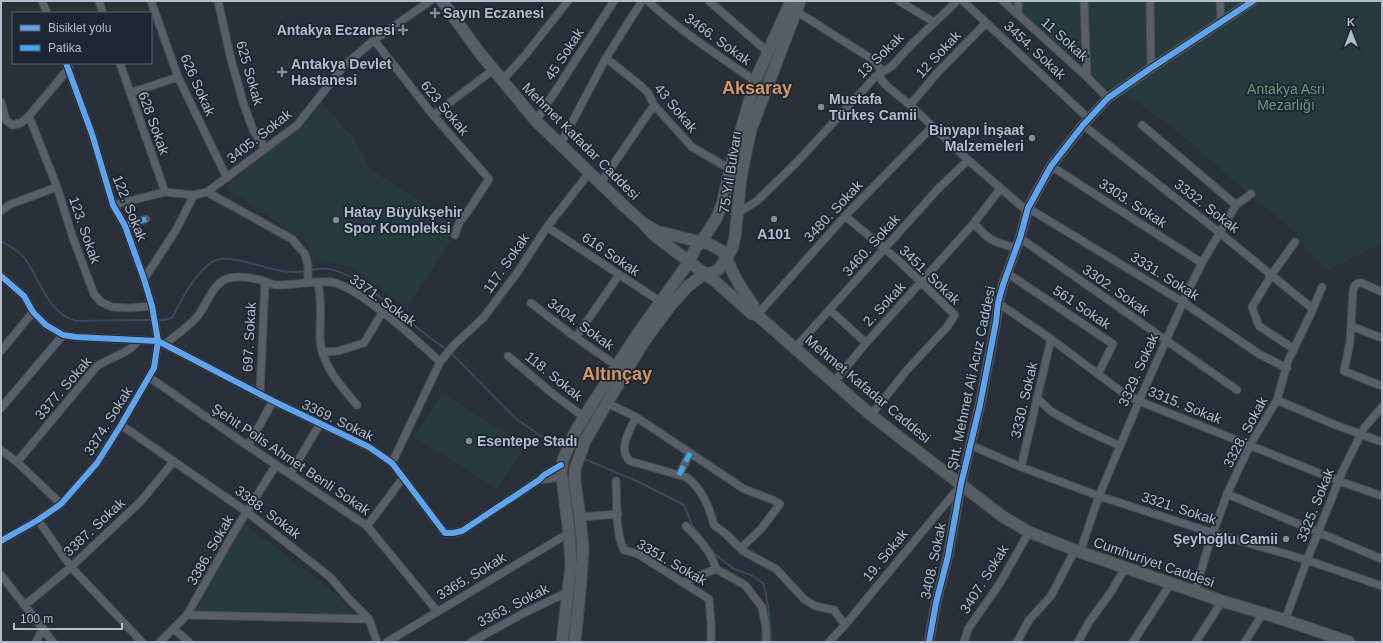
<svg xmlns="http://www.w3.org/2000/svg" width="1383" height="643" viewBox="0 0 1383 643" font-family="Arial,sans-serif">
  <rect width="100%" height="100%" fill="#2a3038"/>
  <path fill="#273a3e" d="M1004 1H1382V243L1328 270 1299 241V235L1244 190 1187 139 1136 101 1097 83Z
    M320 101 352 136 371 170 433 209 453 214 449 231 455 234 412 299 405 306 351 268 316 259 311 265 309 244 225 187 300 125Z
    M442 393 525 445 497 489 414 437Z
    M243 523 338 595 353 615 193 612Z"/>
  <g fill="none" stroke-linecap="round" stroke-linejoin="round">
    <path stroke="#384963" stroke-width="2" d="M1 241C8 245 18 251 24 257 40 279 47 313 76 321L152 320
      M310 270C316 269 323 268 329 269 357 273 402 316 425 334 432 340 440 344 447 350
      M157 320H164L172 318C180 302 199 266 216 260 226 256 247 262 258 265 274 270 289 274 306 271
      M451 353 515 418 550 442 564 449
      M582 458 639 482 684 505 692 525 716 555 734 569 751 575 764 584 769 613 771 642"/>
    <g stroke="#484c53" stroke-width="9">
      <path id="minor" d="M42 1 47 13
        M99 1 103 13
        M151 1 178 77 227 178
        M218 1 231 59 243 102 253 130 265 148
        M648 1C680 31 719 56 755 81
        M709 1 768 52
        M899 1 934 22
        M963 1 1089 119
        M1003 1 1087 77 1108 98
        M1018 1V13
        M1084 1 1087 77
        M1150 1 1151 68
        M1220 1 1221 22
        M796 11 875 61 880 69V74L882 81 888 87 910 105 968 160 1027 211
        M374 40 433 115 489 179 469 210 459 223 455 235
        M606 58 640 85 648 93 654 105 692 147 730 169
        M120 63 165 192
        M502 81 526 54 568 1
        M130 93 178 77
        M1 102 6 120 12 125 21 123 29 116 69 68
        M910 105 938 72 986 23
        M433 115 493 70
        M29 116 57 187 73 238 94 294 101 302 112 307 129 308 152 306
        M536 121 614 1
        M1083 125 1220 233 1313 309
        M1142 125 1236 205
        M560 145 606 58 642 1
        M1051 166 1202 263
        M600 184 654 105
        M207 192 292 239 305 254 308 266V283
        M113 205 165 192 194 195 207 192 297 125 344 66 374 40 430 1
        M1028 208 1183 302 1259 354 1287 368
        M1 211 11 204 57 187
        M738 213 757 201 798 161 876 76 892 66 912 44 957 1
        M845 216 898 260 955 315 947 327 907 370 871 415
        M974 223C989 241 994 242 1016 248
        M125 226 146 219
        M547 227 661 302
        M1020 238 1237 390
        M1007 273 1113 344 1098 374
        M1 276 24 296 33 312 46 325 63 335 76 337 158 341 273 401 369 447 392 463 445 533H453L462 531 539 480 544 475 561 465
        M144 279 176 230 194 195
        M318 282C322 301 320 319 320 338 321 365 341 386 357 405
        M1382 292 1362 283H1358L1355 285 1353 290 1350 342 1344 371 1382 386
        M531 303 571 334 617 366
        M998 303 1051 339 1122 392 1139 401 1339 481 1382 496
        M830 310 866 343
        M757 315 845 216 932 127
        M1351 326 1382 338
        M576 337 619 275
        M165 344C175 336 188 327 197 317 207 305 211 286 226 279 234 276 248 277 256 279 263 280 269 284 276 285 294 286 314 280 331 282 358 286 419 342 440 362
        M795 348 937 190 968 160
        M1294 349 1259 326 1252 307 1272 274 1295 242
        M1 351 33 312
        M322 352 338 351 364 343 382 313
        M508 356 553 394 584 417
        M149 377 248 446 367 526 438 612
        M834 382 866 343 974 223 1000 189
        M260 394 265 282
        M1037 398 1052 412 1081 428 1120 446
        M1277 400 1333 424 1382 442
        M607 403 636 417C630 430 617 449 630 461L686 477C701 487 710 508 714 525L726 534 743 551 776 569 804 599 815 606 834 610 845 625
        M1 408 63 335
        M636 417 744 489 773 500 780 504 761 529 741 548
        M121 425 247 512 330 577 349 599 369 619 377 642
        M970 445 1021 467 1099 496 1213 533 1307 560 1382 586
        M248 446 273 401
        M1 450 17 462 61 504
        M17 462 97 366C111 357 128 354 138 341
        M392 463 440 362 455 344 483 318 517 273 547 227 589 173
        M1021 467 1051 339
        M290 474 320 424
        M679 475 690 453
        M539 480 562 477
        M616 481C617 500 615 533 624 550L638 554 709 599 711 624V642
        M1227 494 1382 559
        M580 517 618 514
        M38 520 71 567 142 642
        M367 526 403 478
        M686 526C699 539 711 551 716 569L745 585 762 607 766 629V642
        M1 541 38 520 61 504 97 463 121 425 154 368 158 341 152 306 144 279 125 226 113 205 92 134 66 63
        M1080 552 1099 496 1139 401 1189 289 1202 263 1236 205 1251 194
        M1 575 53 642
        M683 582 716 569
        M1195 591 1209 544 1227 494 1250 445 1277 400 1288 361 1313 309 1322 287
        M25 605 71 567 141 501 174 461
        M187 615 369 619
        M1285 620 1307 560 1343 470 1364 428 1382 407
        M174 629 189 642
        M36 642 43 628
        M160 642 187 615 234 532 276 465
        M387 642 569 533
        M471 642 524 613 568 592
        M829 642 845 625 961 485
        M964 642 968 629 1000 583 1029 532
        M1017 642 1029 620 1051 596 1075 550
        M1078 642 1089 622 1111 592 1125 568
        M1133 642 1171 583
        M1196 642 1222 601
        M1245 642 1263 613"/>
    </g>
    <g stroke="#484c53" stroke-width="11">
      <path id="tertiary" d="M929 642 936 603 948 556 961 484 980 405 996 322 998 303 1003 285 1020 238 1028 208 1051 166 1083 125 1108 98 1151 68 1253 1"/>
    </g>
    <g stroke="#484c53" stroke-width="13">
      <path id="secondary" d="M442 1 479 52 536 121 625 207 643 223 656 231 709 244 722 251 727 258 731 269 740 286 753 305 757 315
        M643 223 654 235 716 282 752 314 757 315 871 415 903 440 1002 516 1029 532 1080 552 1222 601 1285 620 1349 642
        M562 642 571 566 569 533 561 470 563 460 573 436 584 417 636 336 689 262 696 247 701 242 716 219 723 202 730 169 755 81 791 1
        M575 642 581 580 583 549 580 517 575 482V469L585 441 607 403 643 343 671 305 688 286 704 274 714 272 719 269 732 249 735 237 741 177 751 129 800 1"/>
    </g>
    <use href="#minor" stroke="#5a5e66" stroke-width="7"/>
    <use href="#tertiary" stroke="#5a5e66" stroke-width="9"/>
    <use href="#secondary" stroke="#595d64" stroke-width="11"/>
    <path stroke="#3fa9f5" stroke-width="5" stroke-dasharray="10 5" stroke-linecap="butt" d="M125 226 146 219
      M679 475 690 453"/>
    <g stroke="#1d2633" stroke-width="8">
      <path id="cycleway" d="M1 276 24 296 33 312 46 325 63 335 76 337 158 341 273 401 369 447 392 463 445 533H453L462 531 539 480 544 475 561 465
        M1 541 38 520 61 504 97 463 121 425 154 368 158 341 152 306 144 279 125 226 113 205 92 134 66 63
        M929 642 936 603 948 556 961 484 980 405 996 322 998 303 1003 285 1020 238 1028 208 1051 166 1083 125 1108 98 1151 68 1253 1"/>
    </g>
    <use href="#cycleway" stroke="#60a3ed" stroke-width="6"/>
  </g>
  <g fill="#848b96" stroke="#1d2633" stroke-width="1.5">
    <path d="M433 7h4v4h4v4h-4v4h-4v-4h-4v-4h4z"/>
    <path d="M401 24h4v4h4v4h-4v4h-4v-4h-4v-4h4z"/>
    <path d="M280 66h4v4h4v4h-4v4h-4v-4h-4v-4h4z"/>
    <circle cx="821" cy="107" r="4"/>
    <circle cx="1032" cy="138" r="4"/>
    <circle cx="774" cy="219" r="4"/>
    <circle cx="336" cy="220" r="4"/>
    <circle cx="469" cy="441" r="4"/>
    <circle cx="1286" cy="539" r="4"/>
  </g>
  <g text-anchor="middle" stroke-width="3.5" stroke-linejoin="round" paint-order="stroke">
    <g font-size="14" font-weight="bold" fill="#b4bcc9" stroke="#1d2633" text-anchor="start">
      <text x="443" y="18">Sayın Eczanesi</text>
      <text x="395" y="35" text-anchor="end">Antakya Eczanesi</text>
      <text x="291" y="69">Antakya Devlet<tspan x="291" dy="16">Hastanesi</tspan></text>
      <text x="829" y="104">Mustafa<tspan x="829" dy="16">Türkeş Camii</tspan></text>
      <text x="1024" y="135" text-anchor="end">Binyapı İnşaat<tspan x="1024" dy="16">Malzemeleri</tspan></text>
      <text x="344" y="217">Hatay Büyükşehir<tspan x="344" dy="16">Spor Kompleksi</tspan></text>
      <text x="774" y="239" text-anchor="middle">A101</text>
      <text x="477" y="446">Esentepe Stadı</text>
      <text x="1278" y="544" text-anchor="end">Şeyhoğlu Camii</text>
    </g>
    <g font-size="14" fill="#b4bcc9" stroke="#1d2633">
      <text transform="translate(718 39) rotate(36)" y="5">3466. Sokak</text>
      <text transform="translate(1065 39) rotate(42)" y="5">11 Sokak</text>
      <text transform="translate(1035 50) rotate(43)" y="5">3454. Sokak</text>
      <text transform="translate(564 54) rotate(-57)" y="5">45 Sokak</text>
      <text transform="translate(938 54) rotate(-47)" y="5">12 Sokak</text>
      <text transform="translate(880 55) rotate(-44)" y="5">13 Sokak</text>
      <text transform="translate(250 73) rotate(74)" y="5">625 Sokak</text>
      <text transform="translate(198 85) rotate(66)" y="5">626 Sokak</text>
      <text transform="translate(445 108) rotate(50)" y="5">623 Sokak</text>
      <text transform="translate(676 108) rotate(50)" y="5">43 Sokak</text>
      <text transform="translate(154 123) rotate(70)" y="5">628 Sokak</text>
      <text transform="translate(259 136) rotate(-38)" y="5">3405. Sokak</text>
      <text transform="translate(581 141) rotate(45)" y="5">Mehmet Kafadar Caddesi</text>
      <text transform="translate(730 172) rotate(-81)" y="5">75.Yıl Bulvarı</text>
      <text transform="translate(1133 203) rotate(33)" y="5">3303. Sokak</text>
      <text transform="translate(1207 206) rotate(38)" y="5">3332. Sokak</text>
      <text transform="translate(130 208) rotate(68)" y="5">122. Sokak</text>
      <text transform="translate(833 211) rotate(-47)" y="5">3480. Sokak</text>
      <text transform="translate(85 230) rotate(71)" y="5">123. Sokak</text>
      <text transform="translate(871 245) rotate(-48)" y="5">3460. Sokak</text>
      <text transform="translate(611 254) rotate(34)" y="5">616 Sokak</text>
      <text transform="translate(506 263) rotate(-55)" y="5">117. Sokak</text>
      <text transform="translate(930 275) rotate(44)" y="5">3451. Sokak</text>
      <text transform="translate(1165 276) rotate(32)" y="5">3331. Sokak</text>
      <text transform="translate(1116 290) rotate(35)" y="5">3302. Sokak</text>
      <text transform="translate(383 300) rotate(36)" y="5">3371. Sokak</text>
      <text transform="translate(884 304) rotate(-47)" y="5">2. Sokak</text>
      <text transform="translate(1082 307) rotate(34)" y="5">561 Sokak</text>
      <text transform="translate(581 324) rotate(36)" y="5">3404. Sokak</text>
      <text transform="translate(249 337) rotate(-87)" y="5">697. Sokak</text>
      <text transform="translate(1138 370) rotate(-66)" y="5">3329. Sokak</text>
      <text transform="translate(554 376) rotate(39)" y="5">118. Sokak</text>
      <text transform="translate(971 378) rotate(-78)" y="5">Şht. Mehmet Ali Acuz Caddesi</text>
      <text transform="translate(63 388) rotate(-49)" y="5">3377. Sokak</text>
      <text transform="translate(868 389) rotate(40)" y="5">Mehmet Kafadar Caddesi</text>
      <text transform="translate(1024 400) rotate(-77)" y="5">3330. Sokak</text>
      <text transform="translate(1185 405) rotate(22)" y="5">3315. Sokak</text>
      <text transform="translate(338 420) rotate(26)" y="5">3369. Sokak</text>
      <text transform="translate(108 421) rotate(-58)" y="5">3374. Sokak</text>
      <text transform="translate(1245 432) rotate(-62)" y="5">3328. Sokak</text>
      <text transform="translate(291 459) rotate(34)" y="5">Şehit Polis Ahmet Benli Sokak</text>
      <text transform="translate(1315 505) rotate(-68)" y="5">3325. Sokak</text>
      <text transform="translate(1179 508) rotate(18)" y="5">3321. Sokak</text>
      <text transform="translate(268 512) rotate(37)" y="5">3388. Sokak</text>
      <text transform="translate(94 527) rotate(-43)" y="5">3387. Sokak</text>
      <text transform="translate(210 550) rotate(-60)" y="5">3386. Sokak</text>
      <text transform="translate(885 555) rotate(-51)" y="5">19. Sokak</text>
      <text transform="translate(933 561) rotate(-78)" y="5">3408. Sokak</text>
      <text transform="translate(672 562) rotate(30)" y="5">3351. Sokak</text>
      <text transform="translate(1154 562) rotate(19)" y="5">Cumhuriyet Caddesi</text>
      <text transform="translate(471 576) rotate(-31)" y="5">3365. Sokak</text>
      <text transform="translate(984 579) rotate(-58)" y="5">3407. Sokak</text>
      <text transform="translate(513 605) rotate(-27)" y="5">3363. Sokak</text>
    </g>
    <g font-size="14" fill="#6b9a76" stroke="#1d2633">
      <text x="1286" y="94">Antakya Asri<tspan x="1286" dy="16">Mezarlığı</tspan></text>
    </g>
    <g font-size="18" font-weight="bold" fill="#d59563" stroke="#1d2633">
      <text x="757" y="94">Aksaray</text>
      <text x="617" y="380">Altınçay</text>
    </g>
  </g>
  <rect width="1383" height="643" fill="none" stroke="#b4bcc9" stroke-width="4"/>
  <rect x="12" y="12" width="140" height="52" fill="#1d2633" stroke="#59626f"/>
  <rect x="20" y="25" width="20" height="6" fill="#60a3ed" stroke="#59626f"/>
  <text x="48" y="32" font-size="12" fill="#b4bcc9">Bisiklet yolu</text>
  <rect x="20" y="45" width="20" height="6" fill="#3fa9f5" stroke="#59626f"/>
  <text x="48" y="52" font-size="12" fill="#b4bcc9">Patika</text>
  <g transform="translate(1351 32)" stroke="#1d2633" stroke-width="3" paint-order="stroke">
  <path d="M0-3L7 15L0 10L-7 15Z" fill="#b4bcc9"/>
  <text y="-6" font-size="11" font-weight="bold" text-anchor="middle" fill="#b4bcc9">K</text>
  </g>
  <path d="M14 623v6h108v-6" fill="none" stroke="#b4bcc9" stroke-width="2"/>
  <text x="20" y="623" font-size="12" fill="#b4bcc9" stroke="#1d2633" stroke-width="3" paint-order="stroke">100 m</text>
</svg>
